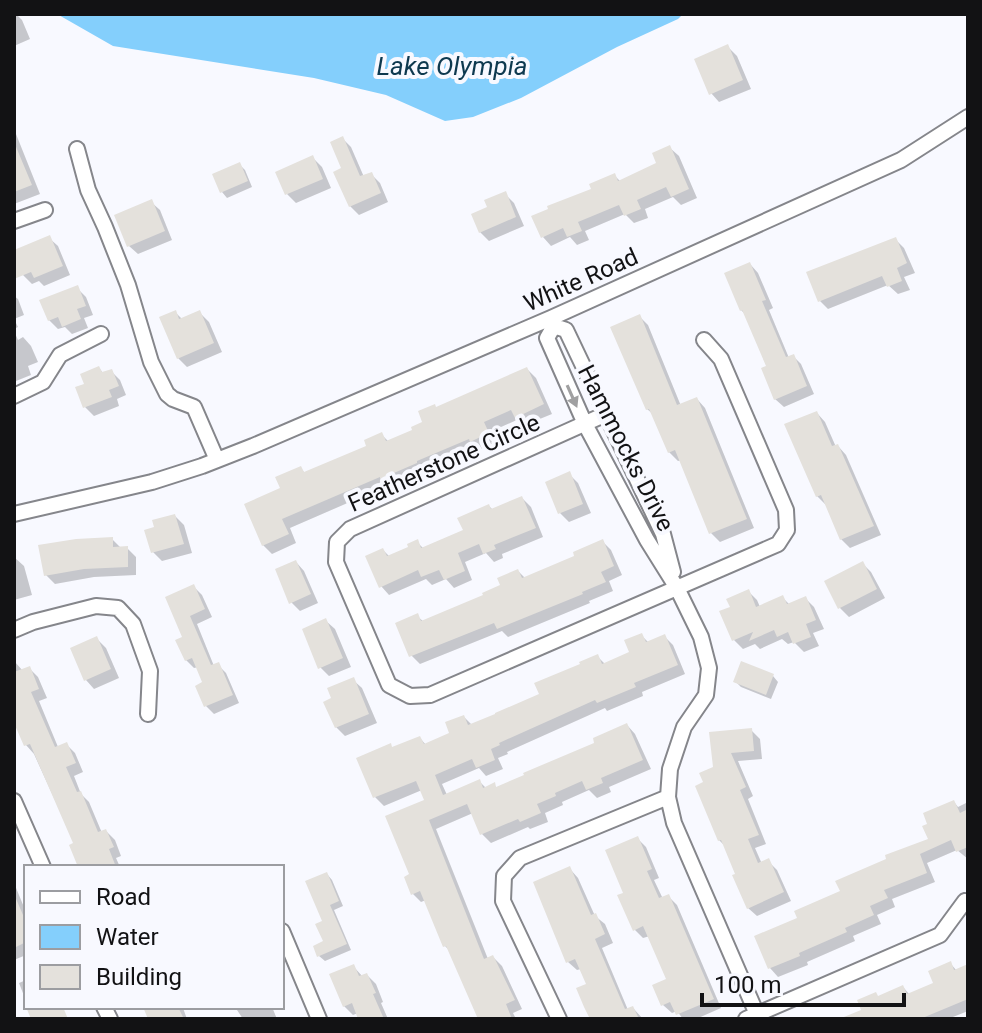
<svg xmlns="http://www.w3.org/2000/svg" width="982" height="1033" viewBox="0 0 982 1033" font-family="Roboto,sans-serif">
  <rect width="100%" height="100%" fill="#f8f9ff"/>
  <path fill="#84cffc" d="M57 14H683L678 19 617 47 521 98 473 117 445 121 386 95 314 78 113 46Z"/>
  <path fill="#0003" d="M17 15 22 20 30 39 14 46V16Z
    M728 47 737 56 751 89 719 102 711 93Z
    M14 129 40 194 14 204Z
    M342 138 351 147 364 177 371 174 380 183 388 202 359 215 350 206 344 169Z
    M670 148 679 156 697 198 681 205 673 197 645 209 648 218 634 223 625 214 585 231 589 240 577 245 570 237 551 246 543 237 593 190 615 176 621 182 659 164Z
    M313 158 322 167 331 188 296 203 287 194Z
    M240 165 245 170 252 187 227 198 222 192Z
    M505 194 514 203 524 226 489 241 480 232 490 208Z
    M151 202 160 210 172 240 138 254 129 246Z
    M49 238 58 246 70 275 44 286 39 281 32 284 23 275 14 252Z
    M895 239 904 248 915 273 904 277 910 290 898 294 888 285 828 309 820 301Z
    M750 264 758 273 773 308 769 310 789 358 793 356 801 364 814 394 784 407 775 399 768 367 746 315 741 310Z
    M77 288 86 297 93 315 84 318 88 328 72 334 65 327 58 329 49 320Z
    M14 296 18 299 24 315 14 319 18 327 14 329Z
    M175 312 183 320 200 313 209 322 222 352 187 367 178 358Z
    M639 316 648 325 681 406 697 399 705 408 754 528 720 542 711 533 682 460 678 461 669 452 654 415 647 409Z
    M14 331 18 340 23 337 31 346 38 362 28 366 31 375 16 381 14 379Z
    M99 368 104 374 111 371 120 380 126 395 117 399 119 406 94 416 85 407 87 385Z
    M527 369 536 378 552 414 525 425 519 419 492 431 497 442 481 449 479 447 391 487 389 485 290 528 296 543 272 554 263 545 283 489 300 468 306 474 369 447 382 435 389 442 415 431 436 408Z
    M817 413 825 422 836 447 838 446 846 455 881 535 850 548 841 539 826 505 817 496Z
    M569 474 578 483 591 513 569 522 560 513Z
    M522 498 531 507 543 537 502 554 503 558 494 562 486 553 465 562 472 580 454 588 446 579 432 585 426 579 389 595 381 586 383 550 390 557 411 548 417 542 424 549 465 531 489 506 493 510Z
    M175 516 184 525 192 553 162 561 153 552Z
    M112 539 121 548H127L136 557V575L94 577 55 584 46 575Z
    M603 542 611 550 622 575 609 581 613 591 589 601 590 603 508 637 502 631 420 664 411 655 417 616 424 622 485 596 503 586 518 571 526 579 577 557Z
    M14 557 24 566 32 595 14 600Z
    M296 562 304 571 318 603 300 611 291 602Z
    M862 563 871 572 885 598 849 617 840 608 826 582Z
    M194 587 202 595 212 617 197 624 214 666 218 665 226 673 239 703 214 714 206 706 205 683 198 667 194 668 186 660 184 638Z
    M748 591 757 600 760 607 783 598 790 605 805 598 814 607 824 629 813 633 819 646 804 652 794 642 788 644 782 639 760 649 755 644 743 649 734 640 722 612 733 608Z
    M326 621 335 629 351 667 329 676 320 667Z
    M641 635 649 643 664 636 673 645 685 674 642 692 643 696 607 711 605 708 507 752 508 754 498 758 503 769 486 776 479 768 442 784 447 795 479 781 486 788 494 785 498 789 597 744 627 725 635 734 651 769 609 787 611 792 597 798 589 790 562 802 563 805 545 813 548 822 530 829 528 827 491 843 482 834 473 813 436 829 488 959 493 957 502 966 522 1009 513 1013 516 1019H480L451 952 445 946 426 900 421 902 413 894 412 875 426 801 422 790 384 806 375 797 359 759 394 749 420 738 426 745 452 734 464 717 472 725 542 695 597 656 606 665 632 654Z
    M97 639 106 648 119 678 94 689 86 680Z
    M15 662 23 671 29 668 38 677 47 698 39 701 58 747 66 744 75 753 83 772 74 776 81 794 89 802 102 833 106 831 115 840 121 856 116 858 120 867H80L75 844 34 754 26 745 14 717Z
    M773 676 778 682 771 699 741 687 735 681Z
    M353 680 362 688 377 723 345 736 336 727 334 699Z
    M751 730 760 739 762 759 738 761 753 796 748 799 766 844 755 848 762 864 768 861 777 870 791 901 757 916 748 908 726 847 719 840 705 784 715 768Z
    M954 802 958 807 968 802V859L957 850 927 863 935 882 892 899 895 907 877 915 881 924 853 936 855 941 807 962 808 965 778 977 770 968 800 920 930 840Z
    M637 838 646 847 659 878 654 880 663 899 668 896 677 905 721 1008 696 1019H683L677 1011 672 1013 663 1005 669 980 650 936 643 938 635 930 626 894Z
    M570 869 578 878 595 916 605 924 613 943 602 948 628 1010 633 1008 643 1019H591L588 985 581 969 577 970 568 962Z
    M327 874 332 880 343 906 334 910 351 950 325 961 319 956 326 942Z
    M14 883 26 912V955L14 960Z
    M950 963 957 971 968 966V1011L948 1019H844L863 1011 879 997 903 987 910 995 936 984Z
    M353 966 363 977 367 975 376 984 383 1002 381 1003 388 1019H360L358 1013 353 1015 344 1006Z
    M26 980V1001L19 983Z
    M145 1007H185L183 1008 187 1019H150Z
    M235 1007H272L277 1019H243Z"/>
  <path fill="#e4e1dc" d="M728 44 743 80 709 95 694 59Z
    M343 136 360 176 372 172 381 193 349 207 333 172 341 168 330 142Z
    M14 142 32 185 14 192Z
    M670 145 689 189 671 197 666 187 637 200 641 209 624 216 619 205 578 222 582 231 567 237 563 228 541 238 531 216 548 209 547 206 591 189 589 184 615 173 618 181 656 163 652 153Z
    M313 155 323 179 285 195 275 172Z
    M240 162 248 181 220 193 212 174Z
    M506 191 516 217 479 233 471 214 487 207 484 200Z
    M152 199 165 231 127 247 114 215Z
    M50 235 63 266 34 278 31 272 14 279V250Z
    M896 237 907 263 897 268 902 281 887 287 882 276 818 302 806 272Z
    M750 262 766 300 762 301 786 357 794 354 807 386 774 400 761 368 766 366 742 310 740 311 724 273Z
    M78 285 86 306 77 309 81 319 62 327 58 317 48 321 39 300Z
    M176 310 179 319 200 310 214 343 177 359 159 317Z
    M640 314 677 405 697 397 747 519 709 534 675 450 668 453 649 409 646 410 610 327Z
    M99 366 102 372 112 369 119 386 109 390 112 397 83 408 75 387 84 384 80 374Z
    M527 367 544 404 515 418 511 410 484 422 489 433 470 442 469 439 417 461V463L380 479V477L282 519 289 534 262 546 244 504 280 488 275 477 301 466 304 472 366 446 364 440 382 432 386 441 412 430 411 427 422 422 418 411 435 404 436 407Z
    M817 411 832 446 838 444 874 526 840 540 821 495 816 497 784 424Z
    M570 471 583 504 558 514 545 482Z
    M522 496 536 528 494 545 496 549 483 554 479 544 458 553 465 571 444 580 439 570 421 577 418 570 379 588 365 556 383 548 387 556 408 547 407 544 418 539 421 548 463 530 457 518 489 504 491 509Z
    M175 514 184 544 151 553 144 530 154 527 152 520Z
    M113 537V547L128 546V567L84 569 44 576 38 545 76 539Z
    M603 539 614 566 601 572 606 582 582 592 583 594 497 629 494 623 409 657 395 623 418 613 421 621 483 595 482 593 500 585 497 578 518 569 522 578 574 556 573 552Z
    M296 560 311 594 289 604 275 569Z
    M863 561 877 589 838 609 824 581Z
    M194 584 205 609 190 616 211 665 219 662 233 695 204 707 195 686 202 682 192 658 185 661 175 640 182 637 165 597Z
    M749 589 756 607 783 595 787 604 806 596 816 620 806 624 811 637 793 644 788 632 777 637 774 630 749 641 753 632 732 641 719 611 730 607 726 599Z
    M326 618 343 658 318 669 302 629Z
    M642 633 646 642 665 634 678 665 634 683 636 687 597 703 595 700 499 743 500 745 491 749 495 760 476 768 472 759 435 775 443 795 480 779 483 788 495 782 496 787 524 775 523 773 594 743 593 738 627 723 643 760 601 778 603 783 586 790 582 781 555 793 556 796 537 804 541 813 520 822 518 819 480 835 467 804 429 820 484 959 493 955 515 1000 506 1004 512 1019H478L446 946 443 947 420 891 411 895 404 877 409 874 385 816 424 800 416 781 373 798 356 758 391 743 392 747 420 736 424 744 449 733 445 722 464 715 468 725 495 714V713L539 694 534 683 580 664 579 662 598 654 602 664 629 652 624 640Z
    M97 636 111 669 84 681 70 648Z
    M741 661 774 674 766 695 733 682Z
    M30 666 39 689 31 692 55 747 67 742 76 763 66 767 77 792 81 791 98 832 106 829 114 847 109 849 116 867H78L69 845 73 843 30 744 24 746 14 723V672Z
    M354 677 369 714 335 728 323 702 331 698 327 688Z
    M752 728 754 751 731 753 746 787 740 790 759 835 748 839 758 863 769 858 784 892 747 909 732 875 735 874 721 840 718 841 695 786 703 782 699 773 713 767 709 732Z
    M954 800 960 813 968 809V847L956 852 951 840 920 854 927 873 884 890 888 898 870 906 874 915 845 928 847 932 799 953 800 956 768 969 754 936 797 918 794 911 840 891 835 881 886 859 885 855 928 839 922 826 927 824 923 813Z
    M638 836 652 869 647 871 659 898 669 894 714 999 676 1015 670 1002 661 1006 652 985 666 979 643 926 633 931 617 895 623 893 605 850Z
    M570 866 591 915 596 913 605 934 595 939 625 1009 633 1006 639 1019H590L584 1007 576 988 586 984 575 959 566 963 533 882Z
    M327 872 339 901 330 905 347 944 317 957 313 946 323 941 315 924 322 921 305 881Z
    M14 894 26 922V942L14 948Z
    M951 961 954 970 968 964V999L920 1019H839L861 1010 857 1000 876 992 878 996 903 985 907 994 933 983 928 971Z
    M354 964 359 976 367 973 376 993 373 994 384 1019H358L352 1003 343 1007 329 974Z
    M26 1007H63L68 1019H31Z
    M143 1007H178L184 1019H148Z"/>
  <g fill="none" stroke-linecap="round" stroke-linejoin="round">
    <g stroke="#85868b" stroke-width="18">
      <path id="minor" d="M77 149 88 190 105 227 128 285 151 362 167 394 173 399 194 407 217 460
        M14 221 45 210
        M554 326 547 338 585 424 647 540 677 588 701 637 709 668 706 695 684 727 670 769 668 797 674 823 759 1019
        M554 326 566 330 663 534 673 572
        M14 396 43 382 60 355 101 334
        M606 414 350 529 337 542 336 562 389 685 410 696 430 695 778 544 787 530 786 510 721 359 704 340
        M14 514 152 482 202 466 253 446 551 318 901 160 968 117
        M14 630 33 622 96 606 118 608 133 624 150 671 148 714
        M14 801 43 867
        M282 931 319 1019
        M104 1007 110 1019
        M559 1019 503 901 504 876 520 858 668 797
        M746 1019 940 935 965 901"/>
    </g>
    <use href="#minor" stroke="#fff" stroke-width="14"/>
  </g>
  <defs><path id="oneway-solid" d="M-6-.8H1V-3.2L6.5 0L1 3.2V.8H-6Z" transform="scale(2)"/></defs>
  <use fill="#a0a0a1" href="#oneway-solid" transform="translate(572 396) rotate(66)"/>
  <g text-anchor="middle" stroke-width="8" stroke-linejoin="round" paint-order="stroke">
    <g font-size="24" fill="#121214" stroke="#f8f9ff">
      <text transform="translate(581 280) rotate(-24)" y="8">White Road</text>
      <text transform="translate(626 448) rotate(63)" y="8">Hammocks Drive</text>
      <text transform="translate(444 463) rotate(-24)" y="8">Featherstone Circle</text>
    </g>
    <g font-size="26" font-style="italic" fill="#0e394f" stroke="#f8f9ff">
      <text x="452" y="75">Lake Olympia</text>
    </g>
  </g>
  <rect width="982" height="1033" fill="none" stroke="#121214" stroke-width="32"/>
  <rect x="24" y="865" width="260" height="144" fill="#f8f9ff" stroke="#9c9da1" stroke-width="2"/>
  <rect x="40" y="891" width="40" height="12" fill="#ffffff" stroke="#9c9da1" stroke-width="2"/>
  <text x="96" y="905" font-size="24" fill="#121214">Road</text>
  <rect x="40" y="925" width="40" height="24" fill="#84cffc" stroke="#9c9da1" stroke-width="2"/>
  <text x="96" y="945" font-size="24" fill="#121214">Water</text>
  <rect x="40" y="965" width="40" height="24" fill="#e4e1dc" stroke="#9c9da1" stroke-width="2"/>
  <text x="96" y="985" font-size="24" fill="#121214">Building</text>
  <path d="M702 993v12h202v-12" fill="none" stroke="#121214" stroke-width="4"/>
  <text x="714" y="993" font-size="24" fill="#121214" stroke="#f8f9ff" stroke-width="6" paint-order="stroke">100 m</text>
</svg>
